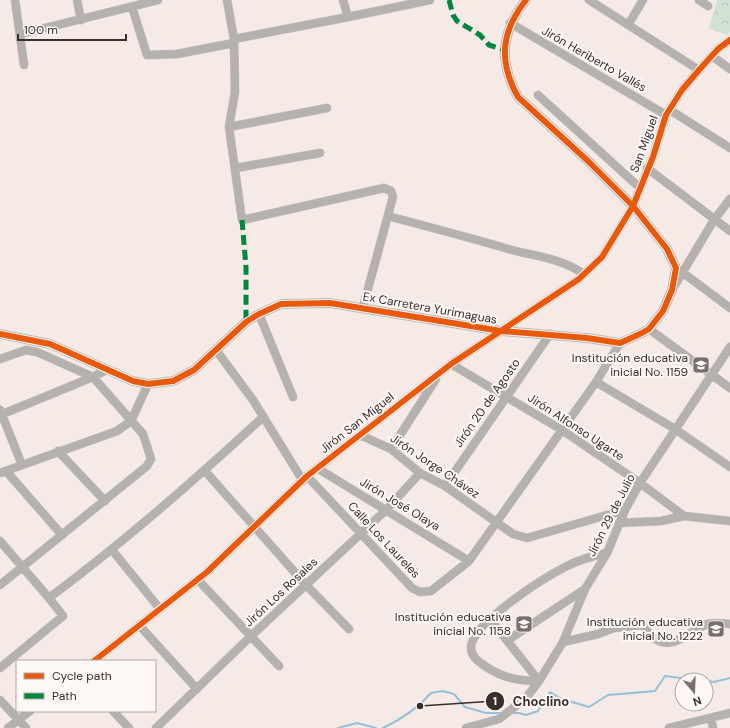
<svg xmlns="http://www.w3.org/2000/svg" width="730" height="728" viewBox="0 0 730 728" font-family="'DM Sans',sans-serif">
  <defs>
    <pattern id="forest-crowns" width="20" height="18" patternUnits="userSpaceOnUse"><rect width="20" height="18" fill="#d0e3d3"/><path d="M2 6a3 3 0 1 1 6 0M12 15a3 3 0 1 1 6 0" fill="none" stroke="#b3c3b5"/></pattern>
  </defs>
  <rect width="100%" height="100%" fill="#f5eae5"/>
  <path fill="url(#forest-crowns)" d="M717 0H730V32L727 35 709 28Z"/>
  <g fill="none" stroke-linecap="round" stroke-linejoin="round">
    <path stroke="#94c0d9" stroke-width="2" d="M706 681 714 682 730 678
      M512 713H519L526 715 538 711 550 692 562 699 589 707 608 695 655 691 665 676 698 680
      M338 728 357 723 376 728
      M383 728C402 719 417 709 431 693L443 691 454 694 465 707 486 713H502"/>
    <g stroke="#cec5c1" stroke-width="9">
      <path id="minor" d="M15 0 24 65
        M77 0 81 20
        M227 0 234 39 235 92 229 127 242 220 384 188 391 191 393 197 363 307
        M589 0 699 70
        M699 0 708 6
        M132 7 147 55 177 54 234 43
        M348 17 430 0
        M510 23 666 115
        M628 25 643 0
        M21 34 158 0
        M234 39 348 17 343 0
        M712 56 730 69
        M538 95 640 188
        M670 110 730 148
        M229 127 327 108
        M236 168 320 153
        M647 168 730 231
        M388 216C429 227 471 238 512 250 539 257 560 258 584 274
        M682 272 730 308
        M675 285 714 220 730 199
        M259 314 293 397
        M649 329 730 388
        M216 350 253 400 303 481
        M0 359 26 350 37 352 93 377 143 434 151 459 147 466 0 585
        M451 364 562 430 640 483 684 516
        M596 382 675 429 730 467
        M0 410 22 465
        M0 415 93 377 106 370
        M360 435 391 449 420 473 445 486 513 534 527 538 625 510
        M391 449 436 379
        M58 451 105 501
        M317 468 469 561
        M6 471 62 535
        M205 471 306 585 349 629
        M0 473 117 431 131 421 148 384
        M307 476 412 588 420 592 431 591 469 561 596 382 620 343
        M445 486 550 334
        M619 523 661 521 684 516 730 521
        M0 541 49 598
        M112 550 160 609
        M198 580 279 666
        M490 619 539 681
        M139 625 197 689
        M508 640 585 589
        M563 642 598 634 614 628 642 625C646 628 648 633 652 637 674 654 691 628 708 624 715 622 723 624 730 624
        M94 661 207 572 307 476 451 364 579 279 602 257 633 206 653 157 666 115 682 90 699 70 718 49 730 40
        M0 668 63 616 49 598C124 542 194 481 263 417
        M539 681C519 681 502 678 485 666 478 661 471 657 471 647 472 623 545 577 567 566 580 559 593 556 607 553
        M0 700 26 728
        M113 711 129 728
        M711 718 713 728
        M8 728 30 711
        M156 728 250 637 386 510 420 473
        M466 728 499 719 526 698 539 681 563 642 585 589 607 553 625 510 640 483 730 347
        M669 728 730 713"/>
    </g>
    <g stroke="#cec5c1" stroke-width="10">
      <path id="tertiary" d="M0 334 50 344 133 381 148 384 173 381 194 370 246 322 259 314 281 304 330 303 501 331 587 338 620 343 640 334 649 329 663 311 672 290 676 268 667 249 633 206 588 161 518 97C498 61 501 32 526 0"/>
    </g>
    <use href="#minor" stroke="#b4b1ae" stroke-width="8"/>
    <use href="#tertiary" stroke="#b4b1ae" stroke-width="9"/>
    <path stroke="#00873e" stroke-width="5" stroke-dasharray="10 5" stroke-linecap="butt" d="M449 0 453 15 457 21 480 35 489 45 505 50
      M242 220 246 267V322"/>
    <g stroke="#fdf8f6" stroke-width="8">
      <path id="cycleway" d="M0 334 50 344 133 381 148 384 173 381 194 370 246 322 259 314 281 304 330 303 501 331 587 338 620 343 640 334 649 329 663 311 672 290 676 268 667 249 633 206 588 161 518 97C498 61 501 32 526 0
        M94 661 207 572 307 476 451 364 579 279 602 257 633 206 653 157 666 115 682 90 699 70 718 49 730 40"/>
    </g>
    <use href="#cycleway" stroke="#e8590c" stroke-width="6"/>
  </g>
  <defs>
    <g id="school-square" transform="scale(0.9)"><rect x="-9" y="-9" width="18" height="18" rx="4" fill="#7a706b" stroke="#fdf8f6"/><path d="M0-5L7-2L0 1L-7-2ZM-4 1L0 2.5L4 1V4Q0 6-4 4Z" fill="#fff"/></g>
  </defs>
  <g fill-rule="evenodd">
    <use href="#school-square" x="701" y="365"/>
    <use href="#school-square" x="524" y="624"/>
    <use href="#school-square" x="716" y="629"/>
  </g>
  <g text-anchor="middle" stroke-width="4" stroke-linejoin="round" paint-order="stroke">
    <g font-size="12" fill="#382e2a" stroke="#fdf8f6">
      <text transform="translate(594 59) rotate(30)" y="4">Jirón Heriberto Vallés</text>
      <text transform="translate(644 144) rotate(-70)" y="4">San Miguel</text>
      <text transform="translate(430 308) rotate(10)" y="4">Ex Carretera Yurimaguas</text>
      <text transform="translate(487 403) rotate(-55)" y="4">Jirón 20 de Agosto</text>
      <text transform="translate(357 423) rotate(-38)" y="4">Jirón San Miguel</text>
      <text transform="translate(576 427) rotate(33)" y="4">Jirón Alfonso Ugarte</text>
      <text transform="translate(435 466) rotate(34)" y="4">Jirón Jorge Chávez</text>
      <text transform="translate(400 504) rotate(31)" y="4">Jirón José Olaya</text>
      <text transform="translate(611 515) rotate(-63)" y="4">Jirón 29 de Julio</text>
      <text transform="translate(384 540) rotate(47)" y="4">Calle Los Laureles</text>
      <text transform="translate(281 592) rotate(-43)" y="4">Jirón Los Rosales</text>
    </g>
    <g font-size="12" fill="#382e2a" stroke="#fdf8f6" text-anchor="end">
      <text x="688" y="362">Institución educativa<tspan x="688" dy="14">inicial No. 1159</tspan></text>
      <text x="511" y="621">Institución educativa<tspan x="511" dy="14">inicial No. 1158</tspan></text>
      <text x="703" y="626">Institución educativa<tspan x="703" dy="14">inicial No. 1222</tspan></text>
    </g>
  </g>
  <path fill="none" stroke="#382e2a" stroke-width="1.5" d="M420 706L495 701"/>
  <g fill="#382e2a" stroke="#fdf8f6" stroke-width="1.5">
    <circle cx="420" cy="706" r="4"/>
    <circle cx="495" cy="701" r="10"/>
  </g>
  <g font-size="12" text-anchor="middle" font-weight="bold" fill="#fff">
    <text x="495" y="705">1</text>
  </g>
  <g font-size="13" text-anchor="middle" font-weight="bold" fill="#382e2a" stroke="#fdf8f6" stroke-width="4" stroke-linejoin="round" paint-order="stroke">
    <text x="541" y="706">Choclino</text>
  </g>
  <rect x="16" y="660" width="140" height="52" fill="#fdf8f6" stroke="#aea7a4"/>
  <rect x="24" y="673" width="20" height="6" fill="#e8590c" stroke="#aea7a4"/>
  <text x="52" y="680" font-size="12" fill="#382e2a">Cycle path</text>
  <rect x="24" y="693" width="20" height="6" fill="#00873e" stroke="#aea7a4"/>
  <text x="52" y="700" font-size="12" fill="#382e2a">Path</text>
  <g transform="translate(694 692) rotate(161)"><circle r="19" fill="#fdf8f6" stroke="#aea7a4"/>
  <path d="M0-3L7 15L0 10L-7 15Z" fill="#7a706b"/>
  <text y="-6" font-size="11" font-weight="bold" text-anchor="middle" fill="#382e2a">N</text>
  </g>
  <path d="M18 34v6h108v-6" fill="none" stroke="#382e2a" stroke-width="2"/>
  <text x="24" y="34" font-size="12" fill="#382e2a" stroke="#fdf8f6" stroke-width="3" paint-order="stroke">100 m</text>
</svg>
